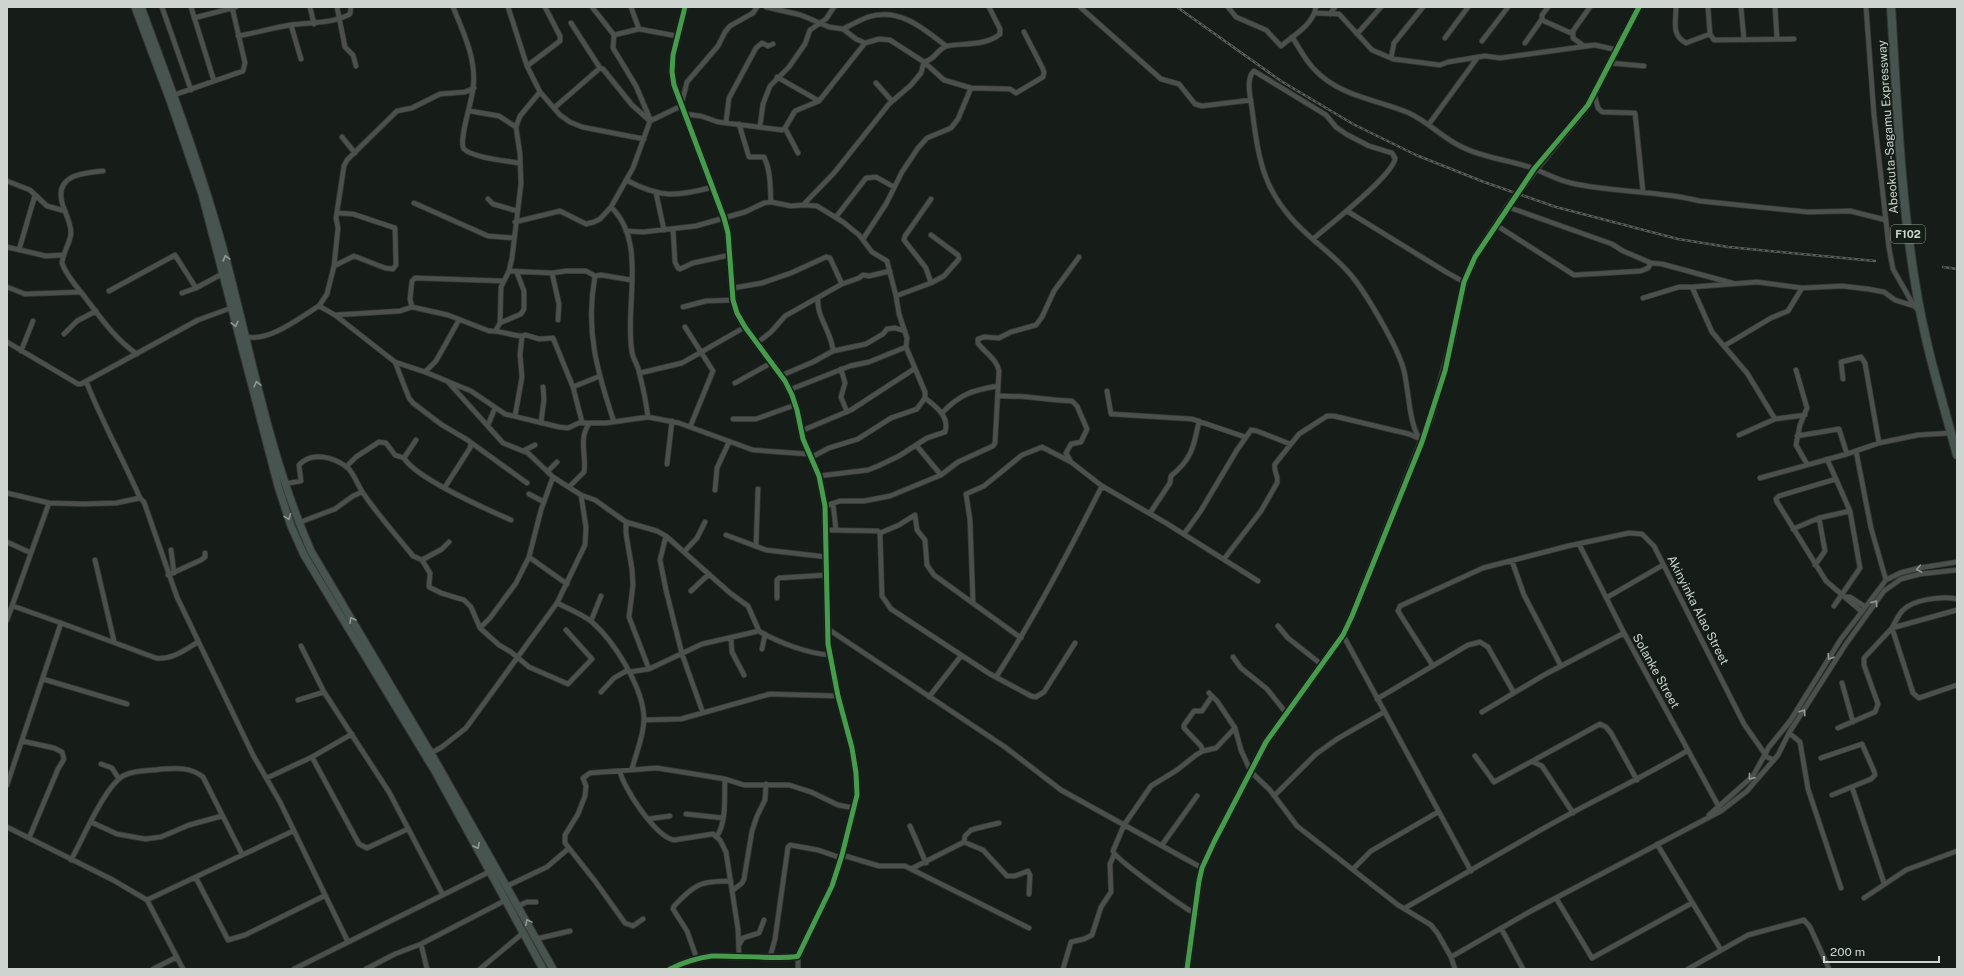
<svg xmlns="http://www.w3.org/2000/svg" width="1964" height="976" viewBox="0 0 1964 976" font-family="'Public Sans',sans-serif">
  <rect width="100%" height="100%" fill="#161c18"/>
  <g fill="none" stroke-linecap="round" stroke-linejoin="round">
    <g stroke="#333735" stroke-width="6">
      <path id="minor" d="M162 7 191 90
        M191 7 214 81
        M310 7 314 24
        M337 7 345 47 353 55 356 66
        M453 7C464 34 477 60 473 89 472 101 458 142 464 149 473 158 507 161 520 163
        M508 7 527 66 540 92 560 115 570 122 582 127 644 139
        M592 7 614 35 613 48 636 86 650 119
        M631 7 639 29
        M766 7 801 15 829 27 843 29 856 39 865 43
        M1080 7 1161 79 1179 84 1195 104 1202 106 1251 100
        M1228 7 1236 17 1266 30 1281 46C1294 35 1313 25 1316 7
        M1590 7 1573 31V38L1584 46 1595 45 1617 50
        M1676 7C1676 22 1671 35 1686 43L1710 34
        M1708 7 1710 34 1714 40 1794 39
        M1741 7 1744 40
        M1775 7 1777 39
        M1866 7 1874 115 1889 248 1893 269 1914 306 1919 311
        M1315 13 1339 14 1372 50 1393 59 1440 65 1448 62 1485 56 1500 58 1595 45
        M1330 14 1335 7
        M194 18 236 7
        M1542 19 1544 21 1573 34
        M571 23 600 68
        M291 25 301 59
        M843 29C851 25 860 20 868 17 899 7 923 28 946 46
        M1357 34 1381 7
        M614 35 639 29 677 36
        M238 36C255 33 272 28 290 25 310 22 332 24 350 14L351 7
        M1292 37C1299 47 1305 60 1314 69 1340 97 1376 99 1409 113 1428 122 1442 137 1460 146 1482 158 1511 160 1535 169 1547 174 1558 180 1571 183 1614 193 1658 190 1700 201L1808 212 1850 211 1886 220
        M1445 38 1468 7
        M1482 41 1508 7
        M1525 43 1542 19V15L1548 7
        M1391 58 1394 43 1423 7
        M924 62C935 60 938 48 947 46 963 43 986 46 1000 34V29L989 7
        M1610 63 1644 66
        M527 66 560 41V36L545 7
        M777 77 819 101
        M876 83 892 101
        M971 88 1010 89 1016 93 1043 77 1044 72 1042 67 1024 32
        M1594 93 1598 108 1602 112 1635 113 1643 192
        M174 95 243 71 245 63 232 7
        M554 108 600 68 603 69 632 105 650 121
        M470 111 499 116 516 127
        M684 114 701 116 718 122 782 130 785 128 795 111 819 101 865 43 879 39 890 40 924 62 944 80 971 88 958 119 951 128 927 138 918 148 902 172 886 204 863 239
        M726 122 729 98 756 48 762 43 768 46 773 44
        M739 124 749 157H764C771 171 770 187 771 202
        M1429 124 1478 57
        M760 126 763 104 770 86 789 67 805 44 810 30 826 19 834 7
        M785 128 798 153
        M342 137 355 153
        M103 171C80 173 53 176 63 206 66 214 71 224 71 233 70 244 63 252 62 263 66 275 76 286 84 296 100 317 115 339 137 354
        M626 180C660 198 676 197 713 187
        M7 181 30 190 47 206 65 211
        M656 193 664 230
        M488 199 493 204 517 211
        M931 199 905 236 904 240 926 268 931 283
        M414 203 488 236 514 238
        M803 205 834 173 889 104 911 85 921 73 924 62
        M611 207C648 243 624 306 632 352 633 359 638 365 639 372 643 387 646 401 648 417
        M1508 207 1612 244 1623 251 1651 263
        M1347 211 1446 272 1464 282
        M836 217 866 178 876 177 894 187
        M515 222 560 211 586 224 594 222 600 219 611 207 633 168 650 121 681 106 687 82 718 46 725 32 730 26 753 13 757 7
        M1496 225 1574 275 1641 271 1648 268 1651 263 1662 264 1732 283
        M673 229 675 262 678 268 680 269 693 263 730 255
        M626 231 643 232 696 226 745 212 764 203 771 202 791 206 803 205 817 206 843 222 859 235 872 252 887 261 896 296 899 314 907 338 906 347 925 392V398L917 409 891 418 858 439 829 448 810 458
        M1313 239C1327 227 1395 174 1395 158L1392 153 1369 146 1346 134 1336 127 1326 115 1254 71C1245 79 1251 99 1252 109 1259 164 1264 196 1308 235 1326 251 1346 266 1360 287 1373 306 1396 345 1403 367 1409 386 1408 427 1422 442
        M7 247 46 256 63 255
        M19 250 35 195
        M334 266 354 256 385 268 393 269 396 265 395 228 353 214 337 213
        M509 271 552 273 566 271H586L595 276 601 275 631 280
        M552 273 559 304 558 320
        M595 276C585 330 597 371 614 422
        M7 287 25 294 81 292
        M1692 287 1712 332 1747 373 1775 419
        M733 288 762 283 791 273 826 257 830 258 842 284
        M109 291 175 255 196 288
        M182 293 196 288 222 274
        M896 296 931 283 944 276 959 259 958 255 931 235
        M818 298C816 317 832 332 833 351
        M1643 298 1679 287H1692L1757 282 1802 288 1842 286 1868 289 1884 292 1895 300 1914 306
        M319 306 327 294 334 266 338 228 336 218 344 166 347 160 397 111 412 108 440 94 465 92 474 88
        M412 307 410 299 412 281 415 278 504 281
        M683 307 706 301 733 300
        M335 315 400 311 412 307 448 315 489 331C501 330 511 336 522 336
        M500 323 521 314 524 309V291L517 273
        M685 327 713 371 690 427
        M496 330 500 323 501 287 509 271 512 258 521 184 520 154 516 127 520 116 540 92
        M64 334 77 321 96 311
        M247 337C271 341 299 318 319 306L335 315 395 362 425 372 471 391 505 414 559 427 568 428 579 423H606L648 417 679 423 753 450 808 454
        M7 342 78 384H81L198 320 231 308
        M757 343 771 332 785 316 842 284 859 278 863 275 869 276 890 271
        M1724 346 1771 318 1788 311 1802 288
        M21 351 33 321
        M395 362 409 398 413 403 442 425 466 439 527 483
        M841 369 845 383 841 397 847 412
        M1796 370 1807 408 1800 425 1796 445 1807 464
        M425 372 436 361 459 320
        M640 373 682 363 745 327
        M780 376 813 362 833 351 866 344 883 334 887 329 895 328 905 331
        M1843 379 1841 362 1861 357 1865 363 1879 443
        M86 381C102 422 123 459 140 498L144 502 177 597 253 755 280 802 348 942
        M449 383 503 443 528 453 553 477 581 495 595 500 626 522 657 531 666 536 730 593 748 606 759 631C777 642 809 654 830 655
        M735 383 771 363
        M573 387 600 376
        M789 390 850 366 869 362 906 347
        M1107 391 1111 414 1192 419 1245 437
        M998 396C1022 395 1047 400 1072 401L1077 406 1087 429 1081 442 1071 444 1066 453 1071 462
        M942 413C960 394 973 390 998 386
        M515 416 522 377 520 355 522 336 526 335 539 339 553 338 573 387 582 422
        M733 419H756L795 405
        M541 423 544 399 543 387
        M488 425 495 408
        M801 431 851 410 914 369
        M1739 435 1775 419 1805 415
        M1797 436 1839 429 1847 454
        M416 440 404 458C416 478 488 510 511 520
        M916 445 941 475
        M523 451 535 445
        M1856 451 1871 528 1886 580
        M1827 459 1836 479 1779 496 1776 499 1777 502 1826 581 1861 611
        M667 464 672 421
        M346 467 356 457 379 442 386 443 395 455 404 458
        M548 471 557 462
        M819 476 868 470 878 466 899 456 927 438 945 432C950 416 935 406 925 398
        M1760 478 1847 454 1879 443 1918 435 1951 433
        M284 484 301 481 299 465C312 451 333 457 347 467 354 473 358 486 363 493 378 515 396 535 413 556L422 560 430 573 429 587 441 593 464 600 471 607 480 628 499 645 511 652 529 667 568 684 592 659 566 630
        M445 487 470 448 471 443
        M569 487 584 472C587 456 578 439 589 424
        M715 490 717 468 729 442
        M7 493 49 503
        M529 494 544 502
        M833 504 836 530
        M825 506 840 501H864L890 496 941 475 958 462 993 446 995 443 999 371C997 359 984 352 978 343V339L984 337 999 338 1011 332 1036 325 1042 317 1054 291 1079 257
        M1150 513 1170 483 1171 476C1192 459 1194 446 1199 421
        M626 522V534L632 569 633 585 629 617 649 669
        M298 523 335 509 353 496 362 492
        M1793 529 1819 518 1850 511
        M826 530 878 531 880 533
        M880 533 882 596 891 609 990 674 1031 696 1036 697 1044 692 1075 643
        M880 533 899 525 915 515 917 530 925 540 927 565 934 575 1021 638
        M1184 534 1200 512 1237 450 1251 430 1257 431 1290 444
        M726 535 766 550 827 557
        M666 536 660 560 666 590 682 654 703 713
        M7 542 31 553
        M1579 544 1624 633 1719 807
        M756 546 758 489
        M171 550 174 573
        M684 552 697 538 705 522
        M529 557 567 584
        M1224 559 1261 511 1277 483C1279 476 1273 471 1275 464L1299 434 1327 416H1334L1409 434 1418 438
        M95 560 114 641
        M422 560 442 549 449 542
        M1512 561 1524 595 1561 666
        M1815 565 1825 551 1819 518
        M168 575 201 560 205 557V553
        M691 591 709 574
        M1846 597H1850L1864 606
        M777 598V580L779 578 827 575
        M1606 598 1663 565
        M1957 599C1942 596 1913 599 1902 611 1898 616 1895 622 1892 628L1913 693 1919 698 1957 685
        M973 602 970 520 966 494 984 486 1022 455 1042 447 1071 462 1102 486 1166 523 1258 581
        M557 603C569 609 582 614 592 622 615 642 643 688 644 718 644 736 636 753 632 769
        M1834 606 1860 568 1850 511 1836 479
        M7 620 49 503 83 504 116 503 140 498
        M591 621 601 596
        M61 623 156 658C172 660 185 650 198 642
        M1278 626 1288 638 1322 665
        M480 628 490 618 516 583 529 557 541 510 553 477
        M828 629 1005 747 1061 790 1202 868
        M1343 635 1471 871
        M731 638 732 652 744 675
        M301 646 324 692 389 792 443 895
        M762 649 765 634
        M1233 657 1241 668 1267 689 1287 714
        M1433 666 1398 611 1400 606 1483 568 1568 546 1629 533 1642 534 1654 546 1744 724 1767 757 1774 760
        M629 672 649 669 702 644 759 631
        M996 677C1036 615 1069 551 1102 486
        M43 679 127 704
        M1842 683 1853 722
        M601 692 614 678 628 670
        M1209 693 1217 701 1235 728 1241 750 1251 772 1270 790 1297 826 1398 905 1431 925 1438 934 1451 957 1455 969
        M929 697 961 656
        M1377 699 1468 645 1480 642 1488 647 1514 693
        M298 700 324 692
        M1482 712 1544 675 1624 633
        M644 720 681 719 770 694 838 696
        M1838 728 1875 712 1878 704 1864 665V658L1892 628 1957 610
        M1789 733 1800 742 1808 789 1841 888
        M22 741 54 748 62 752 64 759 58 769 29 838
        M1203 751 1201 746 1184 728V725L1194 711H1202L1212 696
        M431 753 442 747 466 728 557 603 585 545 586 527 581 495
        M1475 756 1494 782 1600 724 1606 727 1611 733 1637 780
        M312 757 359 844 367 848 408 829
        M1821 758 1862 744 1874 771 1875 775 1871 779 1832 795
        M1533 762 1542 766 1573 813
        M101 764 112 768 119 779
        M620 771C623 788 656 837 674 840L713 834 720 840 726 852 738 929 739 956
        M267 778 312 757 352 734
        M7 785 61 623 13 606
        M1852 787 1884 883
        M1274 796 1316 754 1337 739 1384 712
        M686 814 723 818
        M1709 815 1753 776 1769 747 1790 721 1841 639 1886 580 1900 573 1919 568 1957 562
        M648 819 670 816
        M91 822 117 834 145 839 161 837 189 825 222 816
        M910 826 926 863
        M7 827 113 880 147 900 183 969
        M717 836C727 821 724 797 725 779
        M964 842 965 836 971 830 978 828 999 823
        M1657 844 1721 950
        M1162 845 1197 796
        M842 855 879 866H905L1029 928
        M71 860C83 839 106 783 125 775 135 770 150 771 162 769 176 768 191 767 203 777L242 854
        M911 869 964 842 983 850 1007 876H1015L1028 871 1030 875 1029 894
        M1353 869 1371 851 1438 812
        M196 878 228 940 245 935 324 896
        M507 886 547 867 569 848
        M732 891 742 883 744 879 752 831 757 816 765 800 766 784
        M1556 898 1592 958 1692 903
        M1864 898 1906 870 1957 851
        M147 900 293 831
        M518 906 527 902H536
        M1405 908C1447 884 1489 860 1532 835 1583 805 1637 781 1687 751
        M1196 914C1184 908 1115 859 1113 851L1124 825 1151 786 1177 770 1196 755 1203 751 1216 748 1235 728
        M643 919 633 926 625 923 595 881 565 843V835L578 814 585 796 586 786 583 778 590 773 657 768 725 779 744 785H789L811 792 838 805 854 808
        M1501 928 1523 969
        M536 939 570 931
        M421 944 427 969
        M739 945 743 938 759 933 764 920
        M798 956V969
        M770 957 775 939 788 847 790 845 818 850 841 858
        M1451 957 1531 911 1721 811 1747 791 1778 755 1789 733 1846 644 1884 591 1901 579 1920 574 1957 570
        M697 959 687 931 673 909 674 906C696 884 699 881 731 881
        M153 969 177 957
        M294 969 491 871
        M366 969 395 954 421 944 506 900
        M480 969 523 933
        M1063 969 1071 942 1084 939 1092 935 1101 907 1111 892 1110 864 1114 855
        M1688 969 1748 935 1804 920 1810 927 1829 969"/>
    </g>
    <g stroke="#333735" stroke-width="8">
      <path id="tertiary" d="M1528 179 1588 105 1639 7
        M670 969C684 962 697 958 712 956 727 955 791 960 798 956L832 886 842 855 857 795 856 773 852 748 838 696 828 644 825 506 819 476 803 439 797 410 792 395 785 381 745 327 737 313 733 300 728 233 724 218 674 85 672 72 673 55 685 7
        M1187 969 1199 881 1202 868 1214 842 1266 742 1343 635 1352 616 1431 417 1452 340 1464 282 1475 257 1509 205"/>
    </g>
    <g stroke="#333735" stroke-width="9">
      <path id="primary" d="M135 7 171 103 202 194 278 486 291 526 304 555 436 773 543 969
        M141 7C172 90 203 173 226 259 252 357 270 458 311 551L436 762 553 969"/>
    </g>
    <g stroke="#333735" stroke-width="10">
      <path id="trunk" d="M1891 7C1897 100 1900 195 1916 288 1925 345 1942 399 1957 455"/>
    </g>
    <use href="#minor" stroke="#4c504c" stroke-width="4.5"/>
    <use href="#tertiary" stroke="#4c504c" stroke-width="5.5"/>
    <use href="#primary" stroke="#48544f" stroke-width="7"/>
    <use href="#trunk" stroke="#46544f" stroke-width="8"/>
    <g stroke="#5a5d5b" stroke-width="2.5">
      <path id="rail" d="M1177 7 1281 81 1353 124 1416 155 1484 182 1556 207 1678 239 1728 247 1875 261
        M1943 267 1957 269"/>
    </g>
    <use href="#rail" stroke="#141e17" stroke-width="1" stroke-dasharray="3" stroke-linecap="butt"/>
    <g stroke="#333735" stroke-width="8" stroke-linecap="butt">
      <path id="tertiary-bridge" d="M1509 205 1528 179"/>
    </g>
    <use href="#tertiary-bridge" stroke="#4c504c" stroke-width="5.5"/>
    <g stroke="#141e17" stroke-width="8">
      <path id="cycleway" d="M670 969C684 962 697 958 712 956 727 955 791 960 798 956L832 886 842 855 857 795 856 773 852 748 838 696 828 644 825 506 819 476 803 439 797 410 792 395 785 381 745 327 737 313 733 300 728 233 724 218 674 85 672 72 673 55 685 7
        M1187 969 1199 881 1202 868 1214 842 1266 742 1343 635 1352 616 1422 442 1445 371 1464 282 1475 257 1534 169 1588 105 1639 7"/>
    </g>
    <use href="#cycleway" stroke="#469c4c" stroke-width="5"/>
  </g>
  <defs><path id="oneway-chevron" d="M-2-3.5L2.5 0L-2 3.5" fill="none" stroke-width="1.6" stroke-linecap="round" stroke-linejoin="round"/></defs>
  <g stroke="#929a95">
    <use href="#oneway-chevron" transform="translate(226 258) rotate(-105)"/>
    <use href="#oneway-chevron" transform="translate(235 324) rotate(76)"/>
    <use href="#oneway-chevron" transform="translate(257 384) rotate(-104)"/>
    <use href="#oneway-chevron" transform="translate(288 517) rotate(69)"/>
    <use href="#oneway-chevron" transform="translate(352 620) rotate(-120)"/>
    <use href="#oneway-chevron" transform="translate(477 846) rotate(61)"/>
    <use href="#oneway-chevron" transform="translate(528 922) rotate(-118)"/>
  </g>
  <g stroke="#949994">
    <use href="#oneway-chevron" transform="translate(1919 569) rotate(169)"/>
    <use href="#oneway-chevron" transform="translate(1875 603) rotate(-55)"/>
    <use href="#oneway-chevron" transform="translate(1830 657) rotate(122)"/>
    <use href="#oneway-chevron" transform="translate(1803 712) rotate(-57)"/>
    <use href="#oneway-chevron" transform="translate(1751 777) rotate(129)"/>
  </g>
  <g text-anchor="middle" stroke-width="3" stroke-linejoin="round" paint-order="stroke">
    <rect fill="#141e17" stroke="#969d98" stroke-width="1" x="1891" y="225" width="34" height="18" rx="3"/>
    <g font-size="11" font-weight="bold" fill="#ced4cf">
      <text x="1908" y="238">F102</text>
    </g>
    <g font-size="12" fill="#ced4cf" stroke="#141e17">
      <text transform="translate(1888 127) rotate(-94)" y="4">Abeokuta-Sagamu Expressway</text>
      <text transform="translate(1698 610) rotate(63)" y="4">Akinyinka Alao Street</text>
      <text transform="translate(1656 671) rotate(61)" y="4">Solanke Street</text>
    </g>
  </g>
  <rect width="1964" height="976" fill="none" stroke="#ced4cf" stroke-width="16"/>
  <path d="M1824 956v6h115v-6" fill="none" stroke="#ced4cf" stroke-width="2"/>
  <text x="1830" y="956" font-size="12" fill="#ced4cf" stroke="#141e17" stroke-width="3" paint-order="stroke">200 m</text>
</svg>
